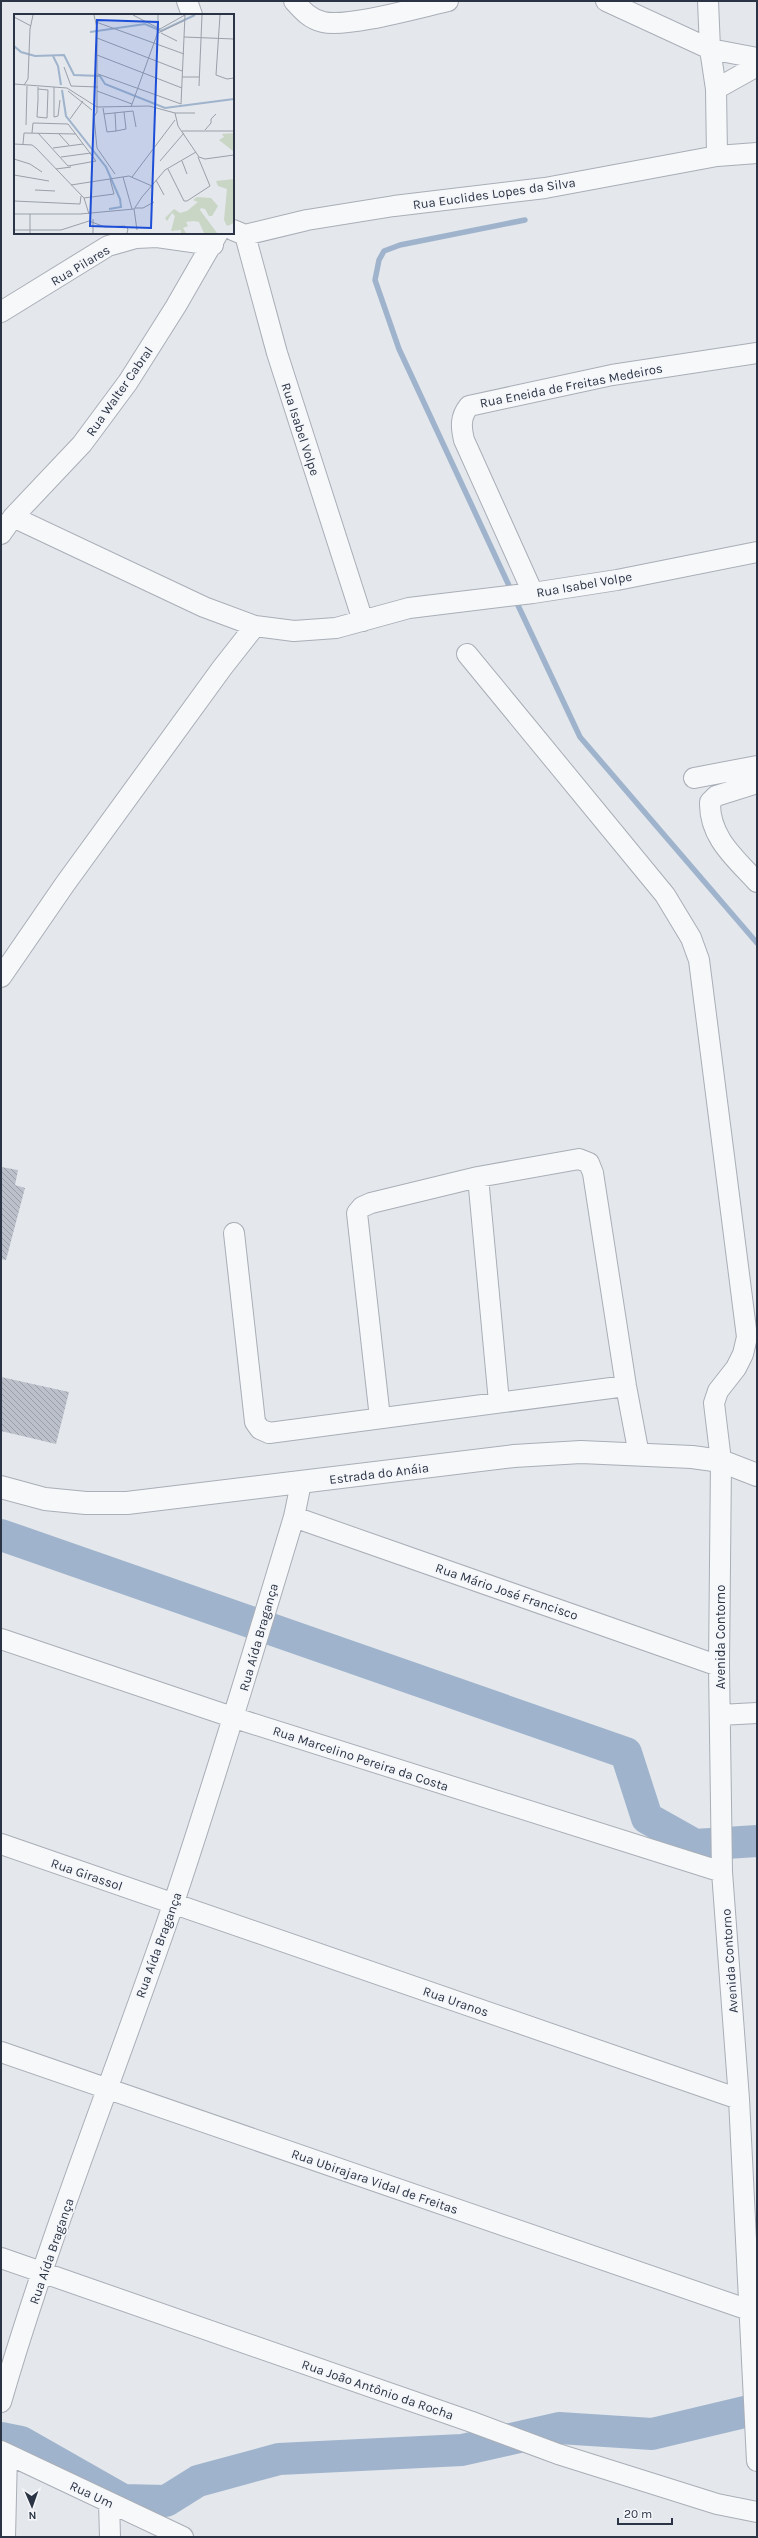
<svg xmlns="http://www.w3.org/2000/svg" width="758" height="2538" viewBox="0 0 758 2538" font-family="Karla,sans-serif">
  <defs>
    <pattern id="building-back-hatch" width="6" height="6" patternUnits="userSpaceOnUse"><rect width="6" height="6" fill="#bbc0ca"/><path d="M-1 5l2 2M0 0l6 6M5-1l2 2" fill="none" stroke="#989da6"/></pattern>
  </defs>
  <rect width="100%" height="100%" fill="#e4e7ec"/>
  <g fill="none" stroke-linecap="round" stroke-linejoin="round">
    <path stroke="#9fb4cc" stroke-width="5.5" d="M512 592 399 349 375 280 379 260 384 251 400 245 525 220
      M515 599 580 737 757 943"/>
    <path stroke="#9fb4cc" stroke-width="32" d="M1 1535 626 1753 647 1818 695 1845 757 1841
      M1 2438 21 2442 123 2500 166 2501 198 2481 279 2459 462 2450 559 2428 652 2434 757 2409"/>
  </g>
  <path fill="url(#building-back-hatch)" d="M1 1167 18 1170 15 1185 25 1188 6 1260 1 1259Z
    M1 1377 69 1392 56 1444 1 1431Z"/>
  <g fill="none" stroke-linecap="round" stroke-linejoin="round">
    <g stroke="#a9aeb7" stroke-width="22">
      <path id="minor" d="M187 1 192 15
        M294 1C303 11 310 19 323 22 347 28 421 7 448 1
        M606 1 710 49 757 58
        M708 1 710 49 716 89
        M717 156 716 89 757 66
        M233 230 245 235 307 220 394 206 545 188 717 156 757 153
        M245 235 277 353 363 621
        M1 312 108 246 136 238 157 237 213 245
        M13 517 204 607 255 626 294 631 336 628 409 608 533 593 617 580 757 552
        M1 534 13 517 82 444 128 382 176 306 218 233
        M533 593 464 440C461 427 460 417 469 406L612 375 757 353
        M467 654 665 895 691 938 699 960 747 1337 743 1354 736 1368 718 1391 714 1403 721 1461 719 1666 722 1872 739 2099 757 2461
        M694 778 757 766
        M757 783 716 796 710 802C709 837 735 858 757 882
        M1 977 65 884 222 668 255 626
        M234 1233 255 1422 260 1429 269 1433 626 1386
        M499 1402 478 1177 579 1159 589 1163 593 1173 626 1386 639 1455
        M380 1418 357 1213 362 1207 371 1203 478 1177
        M294 1517 719 1666
        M1 1639 235 1718 722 1872
        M720 1715 757 1713
        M1 1844 739 2099
        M1 2052 749 2310
        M1 2258 472 2422 558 2454 717 2504 757 2512
        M1 2402C50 2233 117 2069 174 1902 217 1774 255 1646 294 1517L301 1483
        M1 2451 183 2537
        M109 2502 110 2537
        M5 2537 7 2454"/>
    </g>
    <g stroke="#a9aeb7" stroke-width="24">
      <path id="tertiary" d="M1 1487 45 1499 86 1503H127L514 1456 581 1452 692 1457 721 1461 757 1475"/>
    </g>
    <use href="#minor" stroke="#f7f8fa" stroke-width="20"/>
    <use href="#tertiary" stroke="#f7f8fa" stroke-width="22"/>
  </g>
  <g text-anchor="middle" stroke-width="3.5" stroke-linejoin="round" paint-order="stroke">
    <g font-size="13" fill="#2b3445" stroke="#f4f6f9">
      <text transform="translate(494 193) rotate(-8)" y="5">Rua Euclides Lopes da Silva</text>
      <text transform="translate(80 265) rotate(-31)" y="5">Rua Pilares</text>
      <text transform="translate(571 385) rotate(-11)" y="5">Rua Eneida de Freitas Medeiros</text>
      <text transform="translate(119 391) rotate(-55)" y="5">Rua Walter Cabral</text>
      <text transform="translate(301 429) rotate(72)" y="5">Rua Isabel Volpe</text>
      <text transform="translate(584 584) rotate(-10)" y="5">Rua Isabel Volpe</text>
      <text transform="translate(379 1473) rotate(-7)" y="5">Estrada do Anáia</text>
      <text transform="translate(507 1591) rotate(19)" y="5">Rua Mário José Francisco</text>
      <text transform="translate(258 1637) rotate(-74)" y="5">Rua Aída Bragança</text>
      <text transform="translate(720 1637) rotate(-90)" y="5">Avenida Contorno</text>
      <text transform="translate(361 1758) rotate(18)" y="5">Rua Marcelino Pereira da Costa</text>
      <text transform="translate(87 1874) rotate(19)" y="5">Rua Girassol</text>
      <text transform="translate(158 1945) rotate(-70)" y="5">Rua Aída Bragança</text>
      <text transform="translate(729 1961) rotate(-94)" y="5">Avenida Contorno</text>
      <text transform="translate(456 2001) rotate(19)" y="5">Rua Uranos</text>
      <text transform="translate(375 2181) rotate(19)" y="5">Rua Ubirajara Vidal de Freitas</text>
      <text transform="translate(51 2251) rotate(-71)" y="5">Rua Aída Bragança</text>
      <text transform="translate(378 2389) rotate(19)" y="5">Rua João Antônio da Rocha</text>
      <text transform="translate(92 2494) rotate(25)" y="5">Rua Um</text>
    </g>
  </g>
  <g transform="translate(14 14)">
    <rect width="220" height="220" fill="#e4e7ec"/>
    <path d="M220 119V136L219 137 205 126 210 123 208 120ZM220 165V209L213 212 210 206 213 175 204 172 202 167ZM183 183 197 184 204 192 198 202H195L191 195 187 194 186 196 203 219H190L185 208 180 207 172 208 174 212 169 214 172 219H167V216L157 217 161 202 158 199 153 207 151 204 160 195 166 199 173 197 184 188 179 186Z" fill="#c9d6c5"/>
    <path fill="none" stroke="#9fb4cc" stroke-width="2" d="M76 18 131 10 147 17 181 1M0 32 7 38 21 42 50 41 60 61 86 62 91 70 151 94 220 85M39 42 44 52 47 71M48 76 52 102 92 153 106 185 107 193 95 195"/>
    <path fill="none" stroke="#9a9fa9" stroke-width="1" d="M80 1 83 14V98L80 103 83 134 101 160M119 1 146 15 171 1M206 1 202 61 213 65 220 64M0 3 17 12M82 8 170 40M144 15V1M144 19 171 6M147 19 163 27M170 23 220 25M83 24 168 57M83 41 168 74M50 53 57 72 84 73M84 60 167 90 171 1M168 63H185M0 70 53 74 83 93 135 92 161 99 164 112 185 143 191 145 220 141M10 71 14 65 16 15 19 1M185 72 188 1M40 73V103L44 102 46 86M24 75 34 76 33 104 23 103 24 86V73M54 77 78 96M83 77 118 90M117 93 145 15M89 94 93 118 102 117 101 99M161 99H181M90 100 119 97 122 113M56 105 69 87M12 111 13 72M191 116 197 109V105L202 100M102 117 112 115 110 98M168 117H220M18 119 19 109 54 110 82 147 54 152 24 119M45 120 55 131M0 130 18 131 22 134 70 184 75 200M9 130 10 119 62 120M39 134 69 130M47 143 77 139M0 145 16 150 28 158M146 147 170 119M168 147 173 160M42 155 57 153M154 155 170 187H173L196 172 184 143M0 161 35 167M109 163 118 195M118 163 161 106M142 166 150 181M57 171 115 162 138 172M21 176 41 177M70 184 100 180 96 165M0 187 66 190 67 182M121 194H129L140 188M0 200H66L120 195M79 205V219M0 216H47L75 207 91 213 111 212 114 215 113 219M123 216 120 195 128 183 151 156 182 138M16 219V200"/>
    <path fill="#1d4ed8" fill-opacity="0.15" stroke="#1d4ed8" stroke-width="2" d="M83 6 144 8 137 214 76 212Z"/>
    <rect width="220" height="220" fill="none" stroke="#2b3445" stroke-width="2"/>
  </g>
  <rect width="758" height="2538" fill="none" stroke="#2b3445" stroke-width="4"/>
  <g transform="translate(32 2506) rotate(178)" stroke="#f4f6f9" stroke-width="3" paint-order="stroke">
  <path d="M0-3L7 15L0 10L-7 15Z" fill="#2b3445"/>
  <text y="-6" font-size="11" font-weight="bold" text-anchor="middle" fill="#2b3445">N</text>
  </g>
  <path d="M618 2518v6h54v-6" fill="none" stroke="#2b3445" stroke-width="2"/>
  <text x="624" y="2518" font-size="12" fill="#2b3445" stroke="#f4f6f9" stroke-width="3" paint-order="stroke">20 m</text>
</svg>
